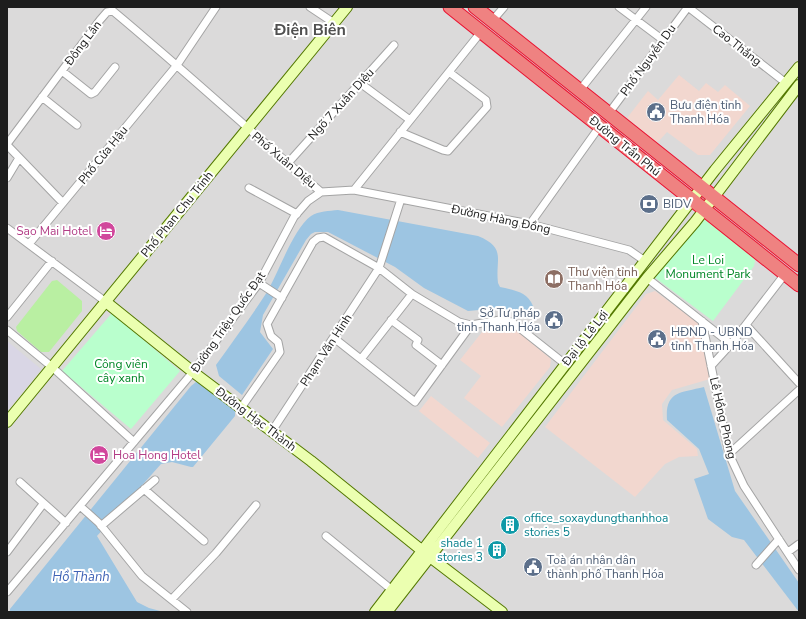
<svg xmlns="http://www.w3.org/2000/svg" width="806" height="619" viewBox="0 0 806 619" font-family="'Nunito Sans',sans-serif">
  <rect width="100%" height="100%" fill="#f0eee2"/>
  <path fill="#dbdada" d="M7 7H799V612H7Z"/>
  <path fill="#f2d7cf" d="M679 75 699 91 706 83 718 92 725 85 750 106 710 155H698L667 132 659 141 656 142 627 118 648 91 658 100Z
    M655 291 698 323 710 379 672 390 662 404 663 420 697 449 698 456 679 457 665 464 635 497 545 427 646 294Z
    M501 327 516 330 551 359 550 367 502 427 464 398 481 376 460 360 482 332 488 328Z
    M431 396 490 443 478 458 419 411Z"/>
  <path fill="#b9efa2" d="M57 280 82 301V311L49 352H41L17 331 16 327 52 281Z"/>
  <path fill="#b9ffcd" d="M701 219H706L753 256 755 261 754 266 713 321 654 277 697 222Z
    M112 313 180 371 131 429 62 371Z"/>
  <path fill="#d9d6e5" d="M7 341 41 369 7 411Z"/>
  <path fill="#9dc5e2" d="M338 210 478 236C507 248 495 259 498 283L500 287C514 290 528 292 533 306L531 310 522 315 501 308 468 311 424 288 395 267 328 232H315L311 234 306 240 263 315 260 332 273 349 242 395 219 376 216 365C233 341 251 317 267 292 279 272 293 229 311 216 319 211 329 211 338 210Z
    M196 382 200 383 233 408 235 411V416L193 467H191L172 462 161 464 97 536 137 602 149 608 164 612H10V609L191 386Z
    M704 387 735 491 799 583V612L744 540 732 537 708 519 694 479 709 474 699 449 667 420C665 391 680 393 704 387Z"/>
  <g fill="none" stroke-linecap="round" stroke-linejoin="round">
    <g stroke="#a4a4a4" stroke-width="9">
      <path id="street" d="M310 7 334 23
        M619 7 663 40
        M688 7 786 83
        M492 21 504 7
        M62 71 91 94 95 92 115 67
        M360 83 410 120
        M580 90 646 7
        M42 97 77 125
        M609 113 688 7
        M400 132 443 150 448 151 487 107 486 100 449 72
        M7 144 100 20 107 12 113 11C184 70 251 132 321 192
        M7 145 63 203
        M288 163 394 45
        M7 178 19 158
        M249 188 297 214
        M354 190 530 224 629 250 645 261
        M530 224 600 126
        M7 228 106 302
        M29 244 177 65 216 7
        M647 278 731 344
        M259 283 282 298
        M7 317 52 261
        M391 320 418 340 416 345 442 365
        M702 321 729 454 744 486 799 570
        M746 325 799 383
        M7 330 52 367 134 442
        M334 338 415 402 471 325
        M361 359 412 294
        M711 366 731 344 785 274
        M241 408 280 352 278 342 271 336 267 324 313 242 318 238 324 237 379 268 412 294 459 322 471 325 500 320 512 322 565 364
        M272 431 379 268 401 199
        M729 454 799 390
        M20 482 66 523
        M144 489 204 541
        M80 506 99 523 142 576 187 612
        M101 526 155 480
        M326 536 392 590
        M7 552 43 504
        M788 552 799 544
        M756 565 779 539
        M7 592 193 372 259 283 294 217 308 201 321 192 354 190 481 32
        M172 599 216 553 256 505"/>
    </g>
    <g stroke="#537800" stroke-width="12">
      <path id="secondary" d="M106 302 193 372 311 461 430 557 502 612
        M7 422 347 7
        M375 612 715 170 799 67
        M387 612 647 278 695 222 799 85"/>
    </g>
    <g stroke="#ea1231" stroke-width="15">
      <path id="highway" d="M450 7 799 285
        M475 7 799 265"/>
    </g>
    <use href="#street" stroke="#fff" stroke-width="7"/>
    <use href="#secondary" stroke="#ebffb0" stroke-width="10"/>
    <use href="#highway" stroke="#ef8281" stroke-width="13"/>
  </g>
  <defs>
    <g id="civic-disc" transform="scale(1)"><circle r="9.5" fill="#5c6f8a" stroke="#fff"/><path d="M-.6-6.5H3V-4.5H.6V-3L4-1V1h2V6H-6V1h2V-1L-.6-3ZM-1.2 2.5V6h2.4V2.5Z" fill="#fff"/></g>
    <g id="bank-disc" transform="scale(1)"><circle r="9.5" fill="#5c6f8a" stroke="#fff"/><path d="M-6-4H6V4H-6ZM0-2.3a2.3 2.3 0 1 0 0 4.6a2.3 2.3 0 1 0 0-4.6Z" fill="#fff"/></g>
    <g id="hotel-disc" transform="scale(1)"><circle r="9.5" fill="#d1479c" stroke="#fff"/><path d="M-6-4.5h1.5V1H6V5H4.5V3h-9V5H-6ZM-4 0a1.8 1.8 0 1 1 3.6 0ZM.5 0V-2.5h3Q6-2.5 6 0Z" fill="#fff"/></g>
    <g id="library-disc" transform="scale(1)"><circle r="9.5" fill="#8d6e63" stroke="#fff"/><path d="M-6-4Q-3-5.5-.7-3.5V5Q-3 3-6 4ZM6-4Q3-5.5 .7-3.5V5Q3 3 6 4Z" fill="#fff"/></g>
    <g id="building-disc" transform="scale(1)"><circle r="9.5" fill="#0f9aa8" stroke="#fff"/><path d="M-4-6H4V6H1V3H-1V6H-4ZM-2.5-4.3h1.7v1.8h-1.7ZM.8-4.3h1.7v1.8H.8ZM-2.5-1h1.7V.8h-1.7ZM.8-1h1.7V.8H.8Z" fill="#fff"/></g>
  </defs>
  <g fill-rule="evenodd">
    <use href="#civic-disc" x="656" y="112"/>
    <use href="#bank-disc" x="649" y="204"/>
    <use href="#hotel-disc" x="106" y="231"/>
    <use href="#library-disc" x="554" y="279"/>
    <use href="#civic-disc" x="554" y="320"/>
    <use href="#civic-disc" x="657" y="339"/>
    <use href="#hotel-disc" x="99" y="455"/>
    <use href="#building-disc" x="510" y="525"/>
    <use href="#building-disc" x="497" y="550"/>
    <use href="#civic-disc" x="533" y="567"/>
  </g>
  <g text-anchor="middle" stroke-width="4" stroke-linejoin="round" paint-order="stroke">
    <g font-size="12" fill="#1d1d1d" stroke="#fff">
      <text transform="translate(83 43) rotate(-53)" y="4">Đông Lân</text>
      <text transform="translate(737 45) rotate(38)" y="4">Cao Thắng</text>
      <text transform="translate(648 60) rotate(-54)" y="4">Phố Nguyễn Du</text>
      <text transform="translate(341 104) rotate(-48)" y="4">Ngõ 7 Xuân Diệu</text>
      <text transform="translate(625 146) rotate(39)" y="4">Đường Trần Phú</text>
      <text transform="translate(103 155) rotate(-51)" y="4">Phố Cửa Hậu</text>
      <text transform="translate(284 160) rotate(40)" y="4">Phố Xuân Diệu</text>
      <text transform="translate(177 214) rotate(-51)" y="4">Phố Phan Chu Trinh</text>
      <text transform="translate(501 219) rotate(12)" y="4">Đường Hàng Đồng</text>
      <text transform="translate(228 322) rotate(-55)" y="4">Đường Triệu Quốc Đạt</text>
      <text transform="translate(585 338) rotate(-52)" y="4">Đại lộ Lê Lợi</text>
      <text transform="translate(326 350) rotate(-57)" y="4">Phạm Văn Hinh</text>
      <text transform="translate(723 418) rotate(77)" y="4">Lê Hồng Phong</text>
      <text transform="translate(256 419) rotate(37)" y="4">Đường Hạc Thành</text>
    </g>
    <g font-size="12" fill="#4e5e75" stroke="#fff" text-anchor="start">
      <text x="670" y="109">Bưu điện tỉnh<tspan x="670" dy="14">Thanh Hóa</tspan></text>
      <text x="663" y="208">BIDV</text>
      <text x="540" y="317" text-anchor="end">Sở Tư pháp<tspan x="540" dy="14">tỉnh Thanh Hóa</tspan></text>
      <text x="671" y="336">HĐND - UBND<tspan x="671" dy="14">tỉnh Thanh Hóa</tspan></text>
      <text x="547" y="564">Toà án nhân dân<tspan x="547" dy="14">thành phố Thanh Hóa</tspan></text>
    </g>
    <g font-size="12" fill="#b23c85" stroke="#fff" text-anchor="end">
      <text x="92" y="235">Sao Mai Hotel</text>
      <text x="113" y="459" text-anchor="start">Hoa Hong Hotel</text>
    </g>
    <g font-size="12" fill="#008626" stroke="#fff">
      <text x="708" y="264">Le Loi<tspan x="708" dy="14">Monument Park</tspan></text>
      <text x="121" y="368">Công viên<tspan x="121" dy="14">cây xanh</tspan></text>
    </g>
    <g font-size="12" fill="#785e54" stroke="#fff" text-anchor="start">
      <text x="568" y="276">Thư viện tỉnh<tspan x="568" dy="14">Thanh Hóa</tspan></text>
    </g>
    <g font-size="12" fill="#0d838f" stroke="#fff" text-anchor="start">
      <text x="524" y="522">office_soxaydungthanhhoa<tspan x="524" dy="14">stories 5</tspan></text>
      <text x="483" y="547" text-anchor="end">shade 1<tspan x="483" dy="14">stories 3</tspan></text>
    </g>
    <g font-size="13" font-style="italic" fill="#4064b6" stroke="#fff">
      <text x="81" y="581">Hồ Thành</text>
    </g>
    <g font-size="16" font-weight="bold" fill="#505050" stroke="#fff">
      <text x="310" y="35">Điện Biên</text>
    </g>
  </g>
  <rect width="806" height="619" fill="none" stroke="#1d1d1d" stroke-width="16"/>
</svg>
